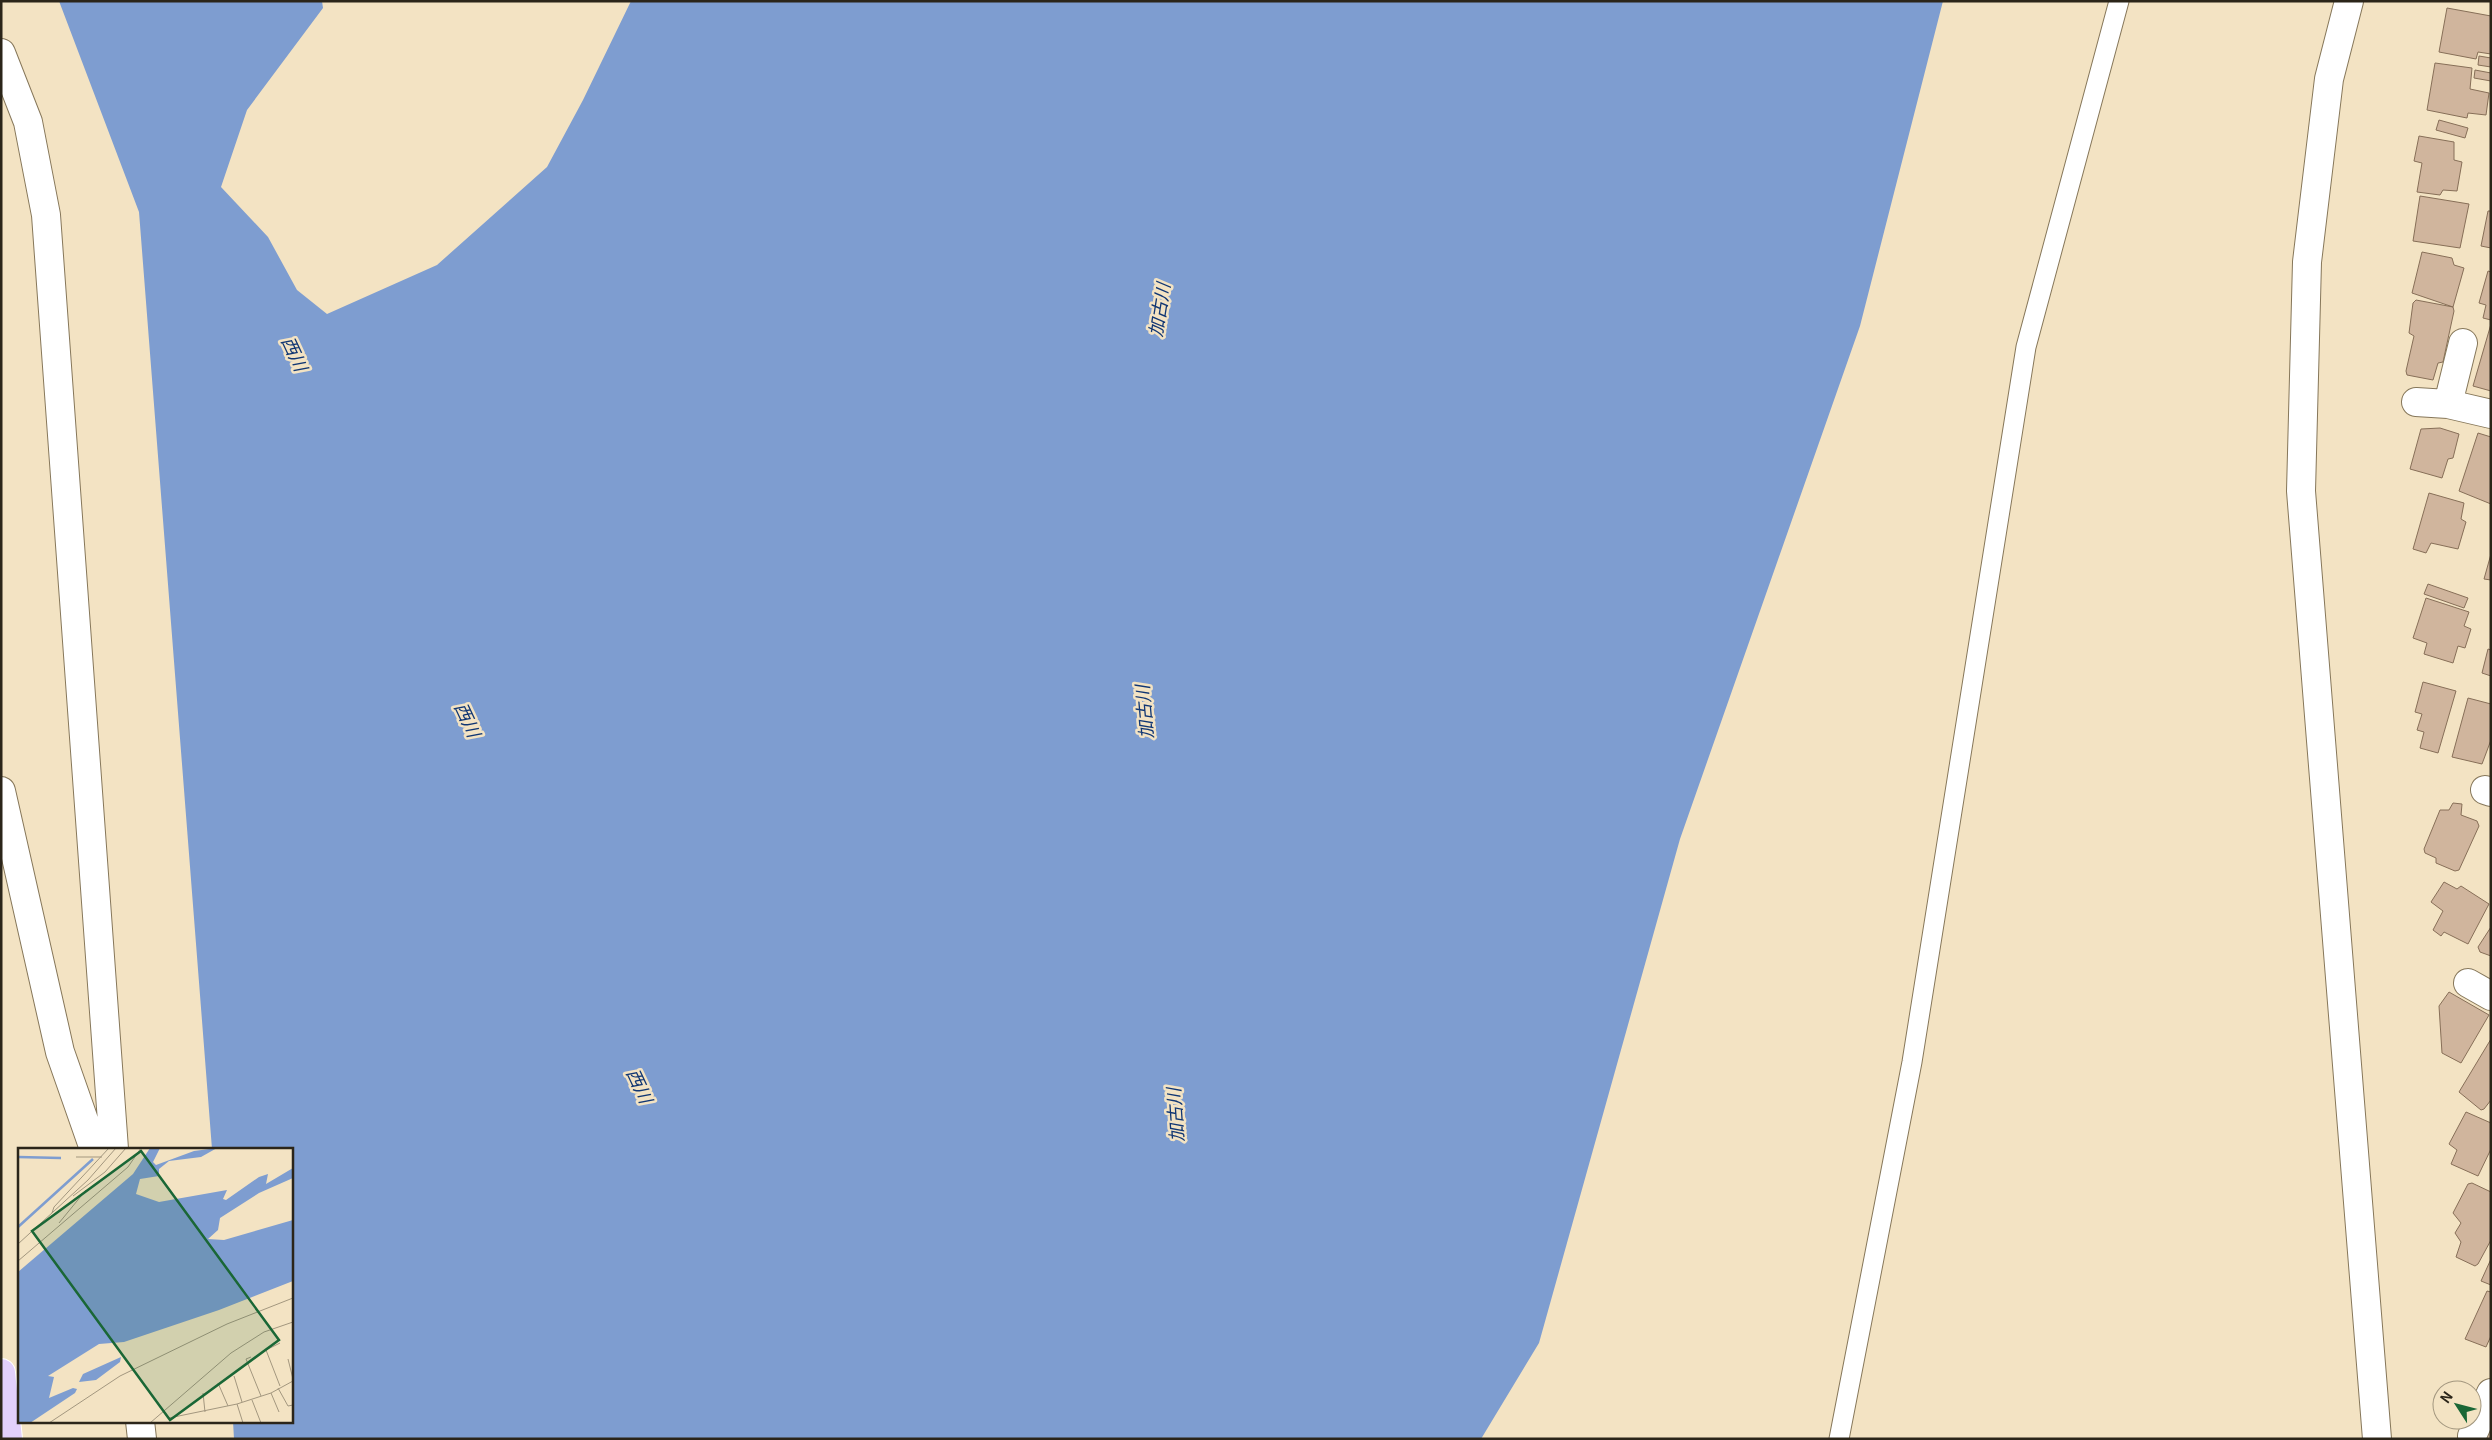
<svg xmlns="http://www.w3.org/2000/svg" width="2492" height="1440" viewBox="0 0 2492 1440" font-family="Georgia,'Noto Sans JP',serif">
  <rect width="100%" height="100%" fill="#f3e3c3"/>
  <path fill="#7e9dd0" d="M59 1H322L323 8 247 110 221 187 268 237 297 290 327 314 437 265 547 167 583 100 631 1H1943L1860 326 1680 839 1539 1343 1481 1439H234L233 1421H291V1149H212L139 212Z"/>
  <path fill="#d0b59d" stroke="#876f58" d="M2447 8 2491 16V54L2478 52 2476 59 2439 52Z
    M2479 56 2491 58V67L2478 65Z
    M2435 63 2472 68 2470 89 2489 93 2486 115 2468 113 2467 118 2427 110Z
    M2475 70 2491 73V81L2474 78Z
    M2439 120 2468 128 2465 138 2436 130Z
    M2419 136 2454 142V160L2462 162 2457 191 2443 190 2440 195 2417 192 2422 163 2414 161Z
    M2420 196 2469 204 2460 248 2413 241Z
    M2488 211H2491V248L2481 246Z
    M2422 252 2452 258 2454 265 2464 268 2453 307 2412 293Z
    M2488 271 2491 272V320L2483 318 2486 305 2479 303Z
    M2416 300 2453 307 2454 311 2443 362 2438 363 2433 380 2407 375 2406 371 2414 336 2409 333 2413 303Z
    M2491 324V391L2473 386Z
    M2440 428 2459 434 2453 458 2448 459 2442 478 2410 469 2421 429Z
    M2478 433 2491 437V504L2459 491Z
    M2429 493 2464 503 2461 519 2466 522 2458 549 2431 543 2426 553 2413 549Z
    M2491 554V580L2484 579Z
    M2428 584 2468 598 2464 608 2424 594Z
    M2426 598 2469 612 2464 626 2471 629 2465 648 2458 646 2453 663 2424 654 2427 643 2413 638Z
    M2488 649 2491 650V676L2482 673Z
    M2423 682 2456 691 2438 753 2420 748 2424 732 2417 730 2422 714 2415 712Z
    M2468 698 2491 704V740L2482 764 2452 757Z
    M2453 803 2462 804 2461 815 2477 821 2479 826 2459 870 2455 871 2436 863V858L2425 853 2424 849 2440 810H2449Z
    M2444 882 2457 889 2461 886 2489 904 2468 944 2444 932 2441 936 2433 930 2443 911 2431 902Z
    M2491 927V956L2480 952 2478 947Z
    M2449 992 2489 1015 2461 1063 2442 1053 2439 1006Z
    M2491 1039V1100L2484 1109 2481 1110 2459 1092Z
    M2466 1112 2491 1123V1149L2478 1176 2451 1164 2457 1150 2449 1144Z
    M2472 1183 2491 1192V1240L2478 1264 2475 1266 2456 1257 2461 1242 2455 1233 2461 1223 2453 1213 2468 1184Z
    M2491 1259V1285L2481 1281Z
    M2487 1291 2491 1292V1336L2486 1347 2465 1339Z
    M2491 1419V1439H2482Z"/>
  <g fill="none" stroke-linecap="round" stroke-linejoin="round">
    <g stroke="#86775a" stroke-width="21">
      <path id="service" d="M1839 1439 1912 1062 2026 347 2119 1"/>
    </g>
    <g stroke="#86775a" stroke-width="30">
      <path id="minor" d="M1 53 28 122 46 215 114 1149
        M2463 343 2448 404 2491 414
        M2416 402 2448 404
        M2485 790 2491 792
        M1 791 60 1052 94 1149
        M2468 983 2491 996
        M140 1421 142 1439
        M2472 1436 2491 1393"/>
    </g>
    <g stroke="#86775a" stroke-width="30">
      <path id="tertiary" d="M2349 1 2329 79 2307 262 2301 491 2377 1439"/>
    </g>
    <g stroke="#fff" stroke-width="30">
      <path id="primary" d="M1 1373 8 1439"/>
    </g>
    <use href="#service" stroke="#fff" stroke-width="19"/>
    <use href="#minor" stroke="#fff" stroke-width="28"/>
    <use href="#tertiary" stroke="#fff" stroke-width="28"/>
    <use href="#primary" stroke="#e2d0fb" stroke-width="28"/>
  </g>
  <g text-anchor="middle" stroke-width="5" stroke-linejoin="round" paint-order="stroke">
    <g font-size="18" font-style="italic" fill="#103673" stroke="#f3e3c3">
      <text transform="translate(1160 310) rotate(-81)" y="6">加古川</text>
      <text transform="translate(294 354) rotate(65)" y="6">西川</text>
      <text transform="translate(1145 712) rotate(-95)" y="6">加古川</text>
      <text transform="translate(467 720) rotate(65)" y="6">西川</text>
      <text transform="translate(639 1086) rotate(65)" y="6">西川</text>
      <text transform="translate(1176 1115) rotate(-94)" y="6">加古川</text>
    </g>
  </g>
  <g transform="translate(18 1148)">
    <rect width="275" height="275" fill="#f3e3c3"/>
    <path d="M132 0H142L135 14 138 17 176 3 199 0 183 9 151 13 141 21V28L122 31 118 46 141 54 209 42 205 51 208 52 241 29 250 26 248 36 275 20V30L241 45 202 70 200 82 190 91 206 92 275 72V133L201 162 106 194 81 196 30 228 36 229 31 250 55 240 59 241 57 245 12 275H0V124L115 26ZM103 209 102 214 78 232 61 234 65 226Z" fill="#7e9dd0"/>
    <path fill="none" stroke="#7e9dd0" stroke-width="2.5" d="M0 9 43 10M0 79 75 11"/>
    <path fill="none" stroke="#a3977f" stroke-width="1" d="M58 9H84M55 48 87 24 108 0M34 65 36 59 91 0M41 75 68 42M0 96 70 32 98 0M0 113 110 19 123 0M262 195 248 202 262 238M233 209 228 211 243 248M270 211 275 231M216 228 224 254M200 235 210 258M260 240 270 258 275 257M185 245 187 264M253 245 261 264M234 252 243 275M151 270 219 256M31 275 102 228 209 176 275 150M132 275 213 205 246 184 275 174M225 275 219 256 253 245 275 233"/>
    <path fill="#1a6736" fill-opacity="0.15" stroke="#1a6736" stroke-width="2.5" d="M123 3 261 192 152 272 14 83Z"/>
    <rect width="275" height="275" fill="none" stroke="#2b2519" stroke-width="2.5"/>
  </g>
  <rect width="2492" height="1440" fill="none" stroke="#2b2519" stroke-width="5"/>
  <g transform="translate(2457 1405) rotate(306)"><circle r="24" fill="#f3e3c3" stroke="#a3977f"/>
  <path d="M0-4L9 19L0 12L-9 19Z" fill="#1a6736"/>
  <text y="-8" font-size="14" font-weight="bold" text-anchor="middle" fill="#2b2519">N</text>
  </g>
</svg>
